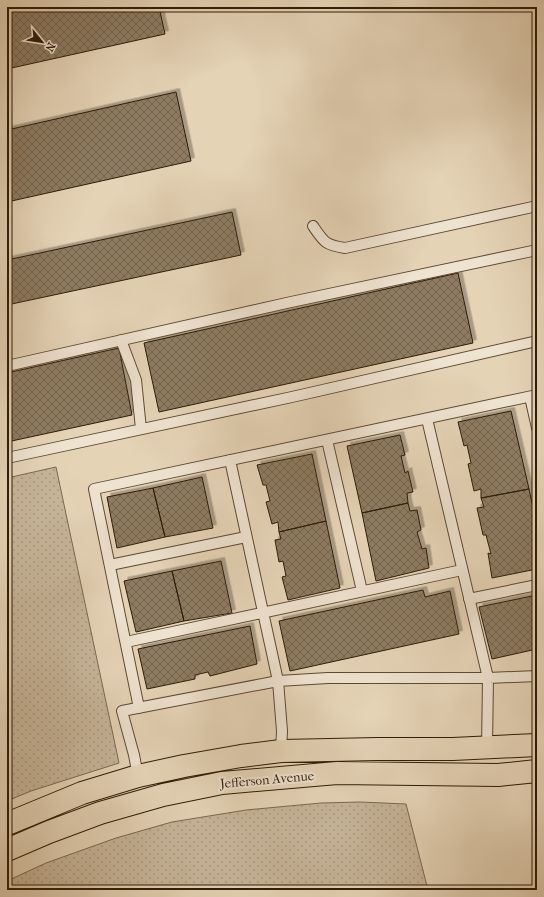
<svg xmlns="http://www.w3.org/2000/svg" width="544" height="897" viewBox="0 0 544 897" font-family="'IM FELL French Canon',serif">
  <defs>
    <pattern id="green-dots" width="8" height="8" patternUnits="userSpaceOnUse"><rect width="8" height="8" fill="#c6b498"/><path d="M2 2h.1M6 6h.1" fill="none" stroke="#aa9a82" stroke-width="1.8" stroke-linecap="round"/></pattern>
    <pattern id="building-cross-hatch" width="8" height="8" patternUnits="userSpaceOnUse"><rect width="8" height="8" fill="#8d7b62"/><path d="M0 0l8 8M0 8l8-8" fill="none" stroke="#74644f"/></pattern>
    <filter id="shadow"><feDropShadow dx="3.5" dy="-3.5" stdDeviation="0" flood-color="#0004"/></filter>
  </defs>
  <rect width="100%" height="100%" fill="#e5d3b6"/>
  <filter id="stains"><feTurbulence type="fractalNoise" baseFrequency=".005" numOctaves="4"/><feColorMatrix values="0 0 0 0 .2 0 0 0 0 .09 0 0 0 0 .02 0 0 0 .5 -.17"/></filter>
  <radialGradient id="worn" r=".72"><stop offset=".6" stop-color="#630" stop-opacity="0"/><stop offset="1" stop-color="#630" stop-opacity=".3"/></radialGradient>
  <path fill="url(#green-dots)" stroke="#7a6850" d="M56 467 119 763 31 791 7 801V478Z
    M360 802 406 804 428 890H7V881L46 863 116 838 172 822 246 810 321 803Z"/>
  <path fill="url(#building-cross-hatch)" stroke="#2e1c08" filter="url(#shadow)" d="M7 7H159L165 34 7 69Z
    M176 92 191 161 7 202V130Z
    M232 212 241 255 7 305V260Z
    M458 273 473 343 159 412 144 343Z
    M119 348 132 415 7 442V373Z
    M511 411 529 489 481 498V489L474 491 468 464 471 463 467 445 464 446 458 422Z
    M400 435 405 455 401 456 405 473 408 471 413 492 407 493 408 503 362 513 347 446Z
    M312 454 326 521 279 532 278 522 272 524 266 502 270 501 266 485H263L257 465Z
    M202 477 213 528 165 537 153 488Z
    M153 488 165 537 117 548 107 497Z
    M529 489 537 527V569L492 578 488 553 491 554 486 535H483L477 508 484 507 481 498Z
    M408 503 410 511 417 510 421 530 417 532 422 549 426 548 429 568 376 581 362 513Z
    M326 521 340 588 288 600 282 577 286 576 283 561 279 562 275 540 281 539 279 532Z
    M221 561 232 613 184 621 172 571Z
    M172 571 184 621 136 632 124 581Z
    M423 590 425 597 450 591 459 634 290 671 279 621Z
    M537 595V649L492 659 479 607Z
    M250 626 257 664 210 676 208 672 195 675V679L147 689 138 649Z"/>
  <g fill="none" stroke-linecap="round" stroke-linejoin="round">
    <g stroke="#5c4a34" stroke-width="12">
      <path id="lane" d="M313 226C324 242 325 245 345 248L537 206
        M121 340 136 380 141 429
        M7 366 291 302 537 250
        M530 397 537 428
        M427 419 488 678 487 748
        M327 440 362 591
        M7 458 292 397 537 341
        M230 460 278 681 282 731 281 751
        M110 565 246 537
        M469 599 537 585
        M126 642 462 570
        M139 708 94 489 537 395
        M138 776 134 755 122 711 278 681 328 678H488L537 676"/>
    </g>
    <g stroke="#2e1c08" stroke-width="24">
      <path id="primary" d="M7 824 82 793 138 776 184 766 241 756 281 751 378 749H453L537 745
        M7 850 49 832 100 813 163 795 222 783 337 773 498 775 537 771"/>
    </g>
    <use href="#lane" stroke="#eee2d0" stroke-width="10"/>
    <use href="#primary" stroke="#e5d3b6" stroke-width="22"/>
  </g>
  <g text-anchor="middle" stroke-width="4" stroke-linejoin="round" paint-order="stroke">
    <g font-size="13" fill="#2e1c08" stroke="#eee2d0">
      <text transform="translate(267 779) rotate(-5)" y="5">Jefferson Avenue</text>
    </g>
  </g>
  <rect width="544" height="897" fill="none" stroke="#e5d3b6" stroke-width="24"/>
  <rect x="8" y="8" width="528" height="881" fill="none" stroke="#2e1c08" stroke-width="2"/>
  <rect x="12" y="12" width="520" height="873" fill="none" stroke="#2e1c08"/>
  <g transform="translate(42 42) rotate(120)" stroke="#eee2d0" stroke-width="3" paint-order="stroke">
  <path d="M0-3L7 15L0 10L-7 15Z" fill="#2e1c08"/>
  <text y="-6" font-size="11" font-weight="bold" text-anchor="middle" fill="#2e1c08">N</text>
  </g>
  <rect width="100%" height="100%" filter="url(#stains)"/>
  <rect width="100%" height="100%" fill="url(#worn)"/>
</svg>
